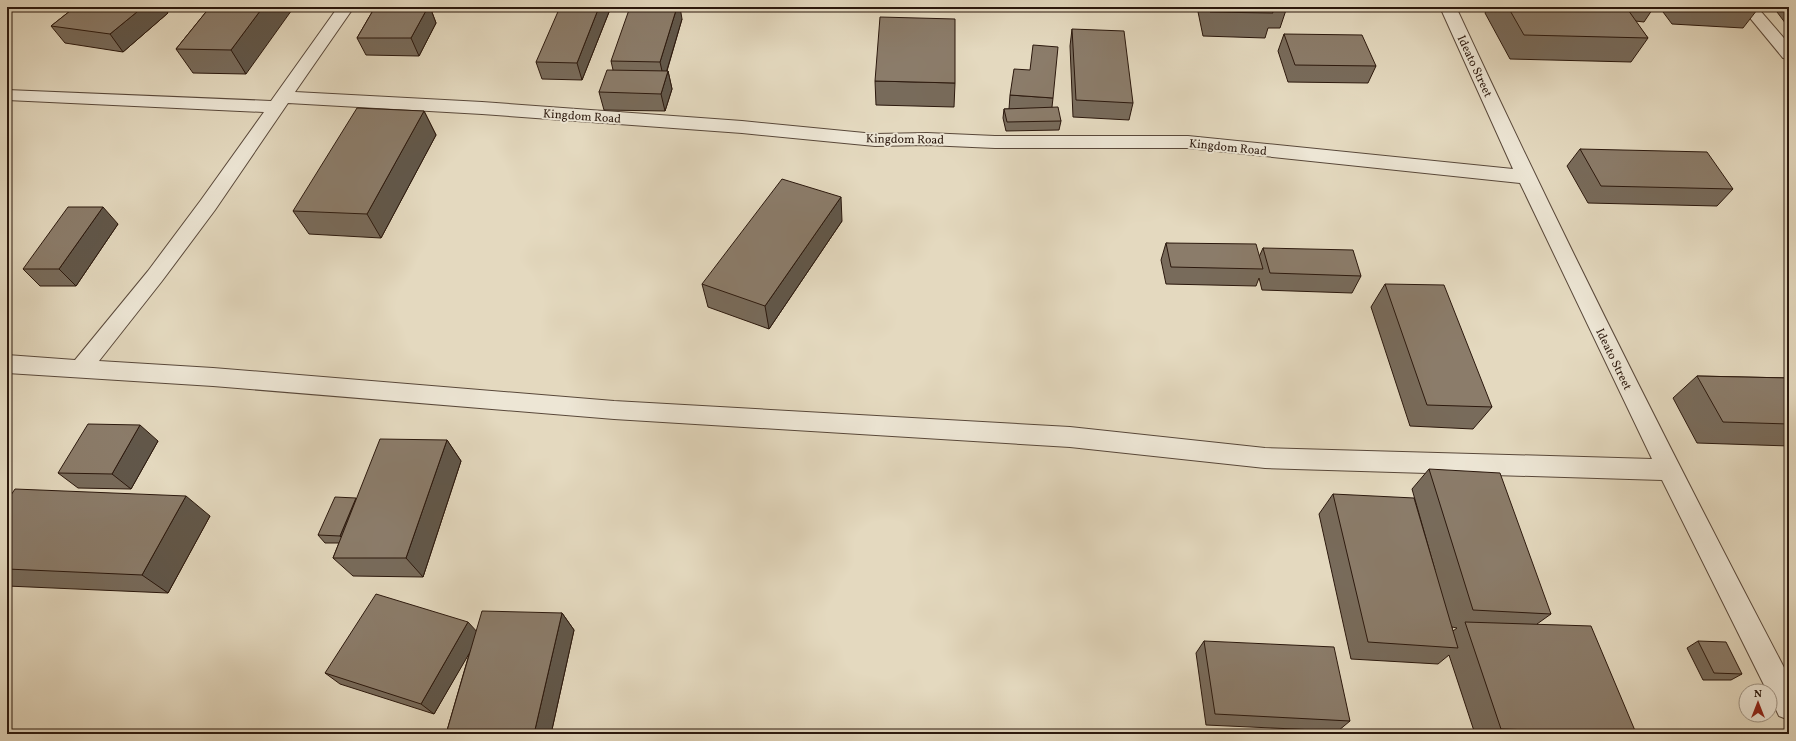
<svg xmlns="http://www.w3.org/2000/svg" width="1796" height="741" viewBox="0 0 1796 741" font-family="Vollkorn,serif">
  <rect width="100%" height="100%" fill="#e4d9bf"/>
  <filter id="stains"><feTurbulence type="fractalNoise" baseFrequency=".005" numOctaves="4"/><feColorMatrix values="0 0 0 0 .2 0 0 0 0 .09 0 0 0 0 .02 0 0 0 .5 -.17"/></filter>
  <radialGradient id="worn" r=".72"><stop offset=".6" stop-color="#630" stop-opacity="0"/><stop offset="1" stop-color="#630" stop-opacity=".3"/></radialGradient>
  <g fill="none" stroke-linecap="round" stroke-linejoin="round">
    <g stroke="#59483a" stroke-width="2">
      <path id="minor" d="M338 7H354L295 92 482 102 742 121 875 134 927 133 995 136H1188L1513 169 1440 7H1456C1561 234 1673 456 1789 677V720L1779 716 1770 697V691H1767L1662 480 1265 468 1070 447 614 419 213 386 7 373V355L75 360 148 271 201 200 264 112 7 100V90L271 101ZM288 103 482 114 742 133 875 146 927 145 995 148H1188L1520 183 1652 459 1265 448 1070 427 614 401 213 368 99 361 162 281 215 210Z
        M1741 7H1757L1789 44V59L1783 58Z"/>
    </g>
    <use href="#minor" fill="#ede6d5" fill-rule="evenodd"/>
  </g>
  <path fill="#786b5b" stroke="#2b180d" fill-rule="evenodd" d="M75 7H164L168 13 123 52 65 43 51 26Z
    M210 7 246 74 193 73 176 49Z
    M375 7H430L436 23 419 56 366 55 357 38Z
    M1197 7H1287L1280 28H1268L1265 38 1203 36Z
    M1488 7H1654L1644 22 1635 21 1648 38 1631 62 1510 59 1485 13Z
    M1661 7H1754L1757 10 1743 28 1672 24 1660 8Z
    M1775 7H1789V28L1774 8Z
    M609 12 582 80 542 79 536 62Z
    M682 19 667 71H668L672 89 665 111 604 110 599 92 613 70 611 61Z
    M1072 29 1133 103 1129 120 1073 117 1070 46Z
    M1284 34 1376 66 1368 83 1288 82 1278 51Z
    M875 81 955 83 954 107 876 105Z
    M1010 95 1053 98 1052 107 1061 121 1059 130 1006 131 1003 118 1004 109H1009Z
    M424 111 436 135 381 238 309 234 293 211Z
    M1580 149 1733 189 1717 206 1588 203 1567 166Z
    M842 221 769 329 708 307 702 284Z
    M118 224 76 286H40L23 269Z
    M1166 243 1259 257 1263 248 1361 276 1352 293 1262 290 1259 278 1256 286 1166 284 1161 260Z
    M1385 284 1492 407 1473 429 1410 426 1371 307Z
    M1697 376 1789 378V446L1697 443 1673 398Z
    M447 440 461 461 423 577 353 576 333 558 339 543H325L318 535 357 499Z
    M158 441 131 489 78 488 58 473Z
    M1429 469 1551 614 1537 624 1636 733 1635 734H1475L1449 655 1438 664 1351 659 1319 514 1333 494 1435 570 1412 489ZM1452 627 1457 628 1453 631Z
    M7 501 210 516 168 593 7 586Z
    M562 613 574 630 551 734H446L470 651 434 714 340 684 325 673 476 631Z
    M1204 641 1350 721 1338 731 1206 725 1196 653Z
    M1698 641 1742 674 1731 680H1703L1687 648Z"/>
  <path fill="#61574a" stroke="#2b180d" d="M143 7H164L168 13 123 52 110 34Z
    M263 7H294L246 74 231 50Z
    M428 7H430L436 23 419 56 411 38Z
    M599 7H608L609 12 582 80 577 63Z
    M677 7H680L682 19 664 80 660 62Z
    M668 71 672 89 665 111 661 94Z
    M424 111 436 135 381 238 367 214Z
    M841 197 842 221 769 329 765 306Z
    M103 207 118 224 76 286 59 269Z
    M140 425 158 441 131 489 112 474Z
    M447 440 461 461 423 577 406 558Z
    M186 496 210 516 168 593 142 575Z
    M356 498 363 506 347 543 340 536Z
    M562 613 574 630 551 734H534Z
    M468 622 480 635 434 714 421 704Z"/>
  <path fill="#8b7c6a" stroke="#2b180d" d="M75 7H143L110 34 51 26Z
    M210 7H263L231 50 176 49Z
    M375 7H428L411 38H357Z
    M560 7H599L577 63 536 62Z
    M630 7H677L660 62 611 61Z
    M1209 7H1271L1273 13 1210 12Z
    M1508 7H1626L1648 38 1524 35Z
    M1684 7H1754L1757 10Z
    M880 17 955 19V83L875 81Z
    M1072 29 1124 31 1133 103 1076 100Z
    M1284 34 1362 35 1376 66 1295 65Z
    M1033 45 1058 47 1053 98 1010 95 1014 69 1030 70Z
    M607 70 668 71 661 94 599 92Z
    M1058 107 1061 121 1007 122 1004 109Z
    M357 108 424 111 367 214 293 211Z
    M1580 149 1707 152 1733 189 1601 186Z
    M782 179 841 197 765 306 702 284Z
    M68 207H103L59 269H23Z
    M1166 243 1256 244 1263 269 1171 267Z
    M1263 248 1353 250 1361 276 1270 273Z
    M1385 284 1444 285 1492 407 1427 405Z
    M1697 376 1789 378V424L1723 422Z
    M88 424 140 425 112 474 58 473Z
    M380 439 447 440 406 558H333Z
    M1429 469 1500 473 1551 614 1473 610Z
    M15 489 186 496 142 575 7 569V501Z
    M1333 494 1414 498 1458 648 1368 642Z
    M335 497 356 498 340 536 318 535Z
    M376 594 468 622 421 704 325 673Z
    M482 611 562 613 534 734H446Z
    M1465 622 1591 626 1636 733 1501 729Z
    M1204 641 1334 647 1350 721 1215 714Z
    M1698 641 1726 642 1742 674 1714 673Z"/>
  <g text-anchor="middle" stroke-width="4" stroke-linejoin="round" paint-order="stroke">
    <g font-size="12" fill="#2b180d" stroke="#ede6d5">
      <text transform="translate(1475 66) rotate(65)" y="4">Ideato Street</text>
      <text transform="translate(582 116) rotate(4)" y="4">Kingdom Road</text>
      <text transform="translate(905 139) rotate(1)" y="4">Kingdom Road</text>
      <text transform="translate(1228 147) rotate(6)" y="4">Kingdom Road</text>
      <text transform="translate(1614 359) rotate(64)" y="4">Ideato Street</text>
    </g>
  </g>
  <rect width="1796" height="741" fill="none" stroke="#e4d9bf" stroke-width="24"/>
  <rect x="8" y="8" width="1780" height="725" fill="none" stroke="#2b180d" stroke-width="2"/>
  <rect x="12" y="12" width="1772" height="717" fill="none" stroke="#2b180d"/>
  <g transform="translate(1758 703)"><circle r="19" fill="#ede6d5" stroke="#9f9485"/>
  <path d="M0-3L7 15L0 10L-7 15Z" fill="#8f2418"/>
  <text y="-6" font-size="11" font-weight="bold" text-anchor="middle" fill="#2b180d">N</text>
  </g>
  <rect width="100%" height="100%" filter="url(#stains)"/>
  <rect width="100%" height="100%" fill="url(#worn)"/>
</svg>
